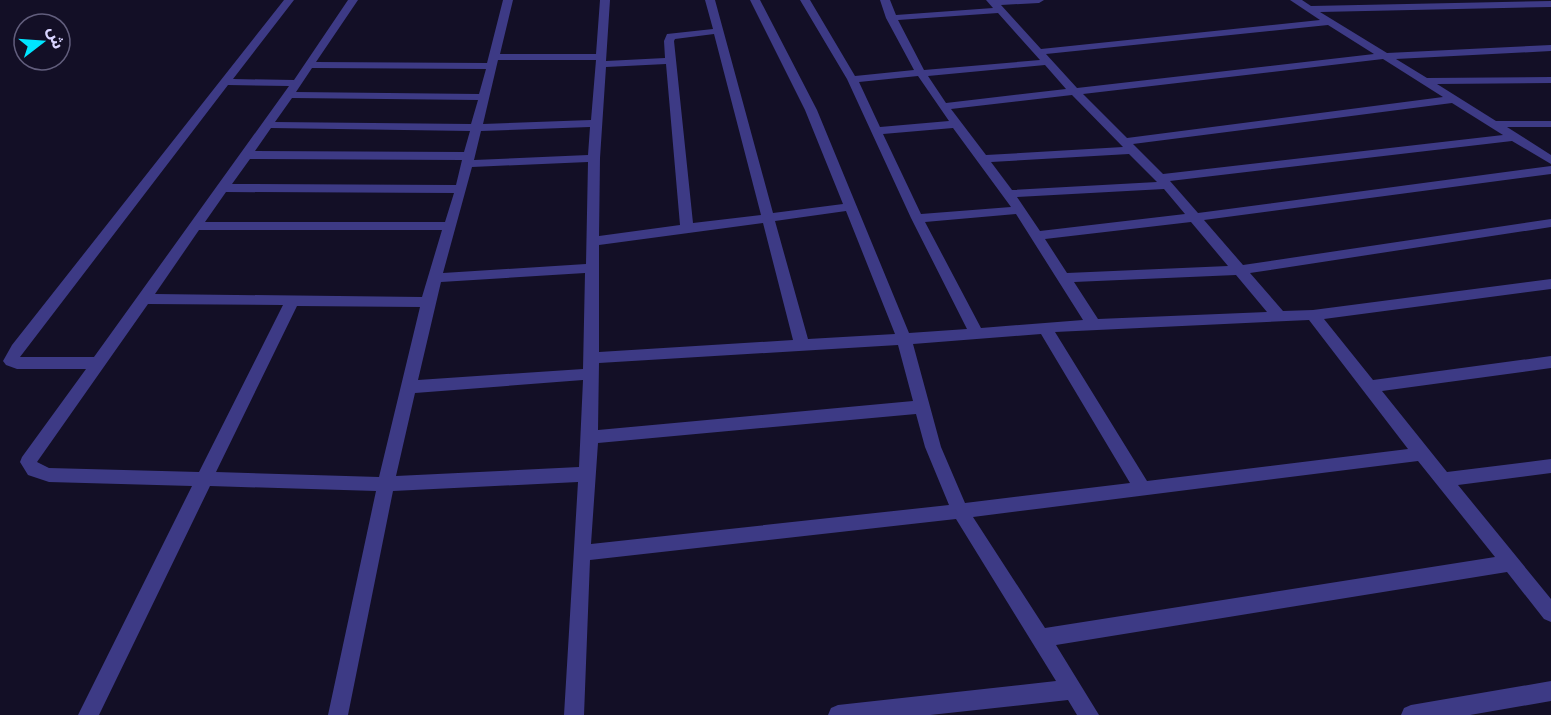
<svg xmlns="http://www.w3.org/2000/svg" width="1551" height="715" viewBox="0 0 1551 715" font-family="'IBM Plex Sans','Noto Sans Arabic',sans-serif">
  <rect width="100%" height="100%" fill="#130f26"/>
  <g fill="none" stroke-linecap="round" stroke-linejoin="round">
    <path fill="#3d3a85" fill-rule="evenodd" d="M284 0H294L233 79 294 80 348 0H358L316 62 487 63 503 0H513L500 54H596L600 0H610L606 61 665 58 664 41 667 34 713 29 705 0H715L773 213 843 204 805 110 750 0H760L817 110 909 333 967 329 911 218 847 79 800 0H810L855 76 914 70 886 18 880 0H890L896 15 993 8 986 0H1044L1039 3 1001 5 1041 49 1320 20 1290 0H1302L1311 6 1551 1V7L1320 12 1387 53 1551 45V51L1396 59 1427 78 1551 77V83L1437 84 1496 121H1551V127H1507L1551 155V164L1512 141 1170 181 1198 213 1551 166V174L1204 220 1243 265 1551 219V227L1250 273 1283 311 1313 310 1551 279V289L1324 319 1373 380 1551 356V368L1382 391 1447 472 1551 459V473L1458 485 1551 599V622L1544 619 1507 572 1056 645 1099 715H1077L1068 700 930 715H828L831 708 838 705 1056 681 956 519 590 560 584 715H564L578 482 393 491 348 715H328L376 491 210 486 99 715H78L192 486 49 482 28 475 20 462 22 457 86 369H17L6 365 3 361 12 345ZM998 13 1040 60 924 70 898 20ZM1328 25 1374 54 1077 88 1046 54ZM714 34 761 215 693 223 674 41 675 39ZM1383 59 1443 97 1127 138 1083 94ZM498 60H596L591 120 483 124ZM666 64 680 225 599 236 600 158 606 67ZM1045 65 1066 89 946 103 928 76ZM312 68 486 69 479 94 296 92ZM918 76 949 121 880 127 859 82ZM228 85 289 86 94 357H20ZM1072 95 1123 147 986 155 951 109ZM292 98 478 100 471 124 275 122ZM1452 103 1503 135 1163 174 1133 144ZM590 127 588 155 474 160 481 131ZM271 128 470 131 464 152 255 151ZM953 128 1011 207 921 214 883 134ZM1129 154 1157 182 1012 190 991 162ZM250 159 462 160 456 185 232 184ZM588 162 586 264 443 273 472 167ZM1164 189 1185 214 1040 231 1017 197ZM226 192 454 193 445 222H205ZM846 211 895 334 808 339 775 221ZM1016 214 1083 320 981 328 925 222ZM1191 222 1228 266 1067 273 1045 239ZM763 223 793 340 599 352V245ZM199 230H442L422 297 155 294ZM585 273 583 369 418 380 441 282ZM1236 275 1267 312 1098 319 1074 282ZM148 304 283 305 199 472 49 468 37 462ZM297 306 420 307 379 477 216 472ZM1309 320 1408 449 1147 481 1055 332ZM1041 334 1130 483 965 503 941 447 913 344ZM898 345 913 401 598 430 599 363ZM583 380 579 467 396 476 415 393ZM916 414 925 447 949 505 591 544 598 443ZM1418 461 1495 557 1045 628 973 517Z
      M1551 681V701L1470 715H1401L1404 708 1411 705Z"/>
  </g>
  <g transform="translate(42 42) rotate(73)"><circle r="28" fill="#130f26" stroke="#625e7d" stroke-width="1.5"/>
  <path d="M0-4.5L10 22L0 15L-10 22Z" fill="#00e5ff"/>
  <text y="-9" font-size="16" font-weight="bold" text-anchor="middle" fill="#d9d4ff">ش</text>
  </g>
</svg>
